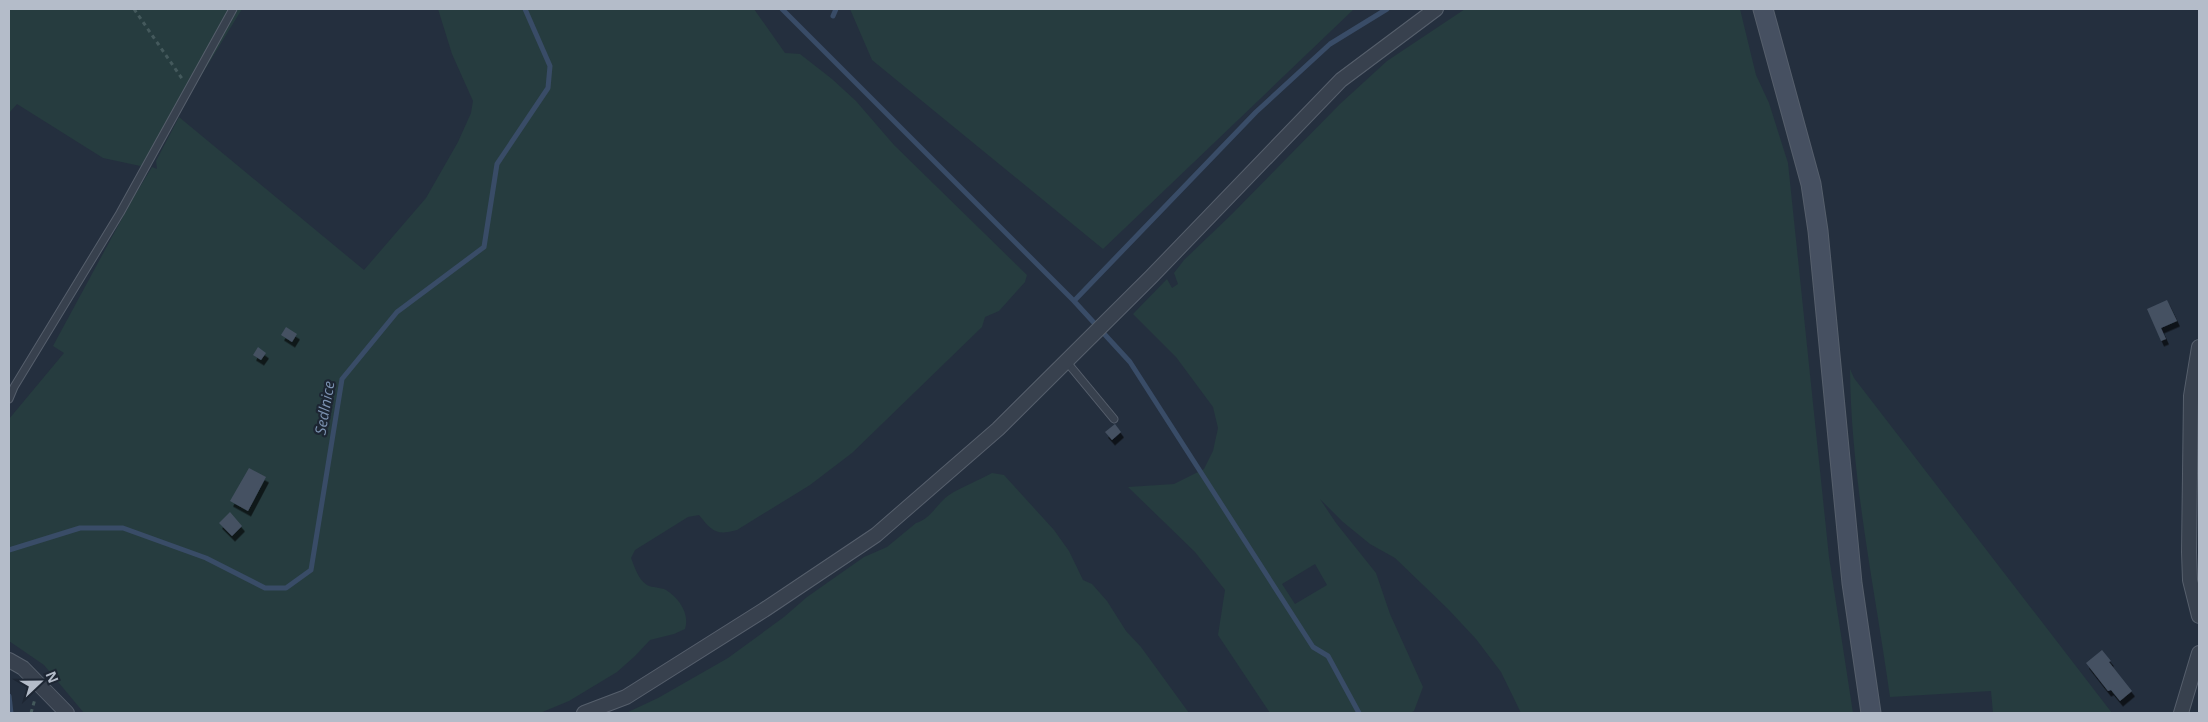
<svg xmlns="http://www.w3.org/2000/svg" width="2208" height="722" viewBox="0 0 2208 722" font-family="'Open Sans',sans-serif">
  <defs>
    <filter id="shadow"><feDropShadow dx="3" dy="5.5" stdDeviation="0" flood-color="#0009"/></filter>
  </defs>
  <rect width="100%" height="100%" fill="#242f3e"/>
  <path fill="#263c3f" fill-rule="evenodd" d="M9 9H242L145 167 103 158 17 104 9 113Z
    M438 9H754L785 53 800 54 832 79 856 101 894 145 1027 275 1025 282 999 311 985 317 982 327 852 453 810 485 737 530C716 536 712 531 699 515L688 517 635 550 631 558C635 568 638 579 647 585 652 588 661 587 666 590 679 598 690 614 685 629L674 634 650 640 635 656 617 672 569 701 540 713H84L44 665 9 641V419L64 353 53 346 132 200 152 167 157 169 156 161 179 117 364 270 426 198 458 142 471 113 473 101 452 54Z
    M850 9H1354L1103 249 872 60Z
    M1465 9H1740L1756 75 1769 103 1788 163 1829 557 1853 713H1521L1501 672 1476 639 1448 609 1395 558 1370 544 1343 522 1320 499 1336 523 1376 573 1390 614 1423 687 1414 711 1410 713H1270L1218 635 1225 590 1195 552 1128 487 1174 484 1204 469 1213 451 1218 428 1213 407 1176 357 1133 314 1167 279 1172 288 1178 284 1174 273 1184 260 1232 214 1340 104 1387 61ZM1315 564 1327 585 1295 604 1282 584Z
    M1850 369 1854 378 2112 713H1993L1991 691 1890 697C1875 589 1851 479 1850 369Z
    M992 473 1004 475 1054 530 1069 551 1083 580 1092 584 1107 601 1126 631 1141 647 1189 713H626L658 698 728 658 784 617 807 597 864 557 887 547 916 523C931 519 937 503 949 495 963 486 978 481 992 473Z"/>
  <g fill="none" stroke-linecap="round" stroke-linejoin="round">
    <path stroke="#394c67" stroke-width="5" d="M782 9 1074 301 1130 362 1313 647 1328 656 1359 713
      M833 16 836 9
      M1074 301 1256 112 1330 44 1387 9
      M9 550 80 528H123L206 558 265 588H286L311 570 342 379 397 312 484 247 497 164 548 88 550 66 525 9
      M9 696 11 713"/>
  </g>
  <path fill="#455162" filter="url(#shadow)" d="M2167 300 2177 321 2161 328 2166 339 2161 341 2147 309Z
    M286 327 297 334 292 342 281 335Z
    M258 347 266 353 261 360 253 355Z
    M1115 424 1121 432 1112 440 1105 432Z
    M249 468 266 477 248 511 230 501Z
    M230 512 242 526 232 536 219 523Z
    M2102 650 2111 661 2109 662 2132 691 2120 701 2111 690 2108 691 2086 663Z"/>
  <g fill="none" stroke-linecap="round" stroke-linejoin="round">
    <g stroke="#565f6c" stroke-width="9">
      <path id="lane" d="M1066 361 1114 419
        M9 399 14 387 120 213 233 9"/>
    </g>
    <g stroke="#565f6c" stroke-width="16">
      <path id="street" d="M2199 347 2191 396 2189 552 2190 580 2199 616
        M9 660 23 668 67 713
        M584 713 626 697 764 610 876 535 998 429 1151 277 1341 80 1436 9
        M2181 713 2199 653"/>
    </g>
    <g stroke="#565f6c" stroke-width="21">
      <path id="secondary" d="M1763 9 1811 184 1818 231 1852 583 1871 713"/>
    </g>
    <path stroke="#44595c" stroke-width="3" stroke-dasharray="4 4" stroke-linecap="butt" d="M134 9 183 80
      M31 713 35 699"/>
    <use href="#lane" stroke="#38414e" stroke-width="7"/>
    <use href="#street" stroke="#38414e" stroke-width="14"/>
    <use href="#secondary" stroke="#465061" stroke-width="19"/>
  </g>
  <g text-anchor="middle" stroke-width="4.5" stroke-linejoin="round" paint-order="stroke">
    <g font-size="15" font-style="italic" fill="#7c92b1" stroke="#1d2633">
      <text transform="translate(325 408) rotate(-80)" y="5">Sedlnice</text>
    </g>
  </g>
  <rect width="2208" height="722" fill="none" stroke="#b4bcc9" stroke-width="20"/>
  <g transform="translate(40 682) rotate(68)" stroke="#1d2633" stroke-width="4" paint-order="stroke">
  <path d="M0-4L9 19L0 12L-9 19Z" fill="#b4bcc9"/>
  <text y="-8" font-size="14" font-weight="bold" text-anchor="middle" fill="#b4bcc9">N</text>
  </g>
</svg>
